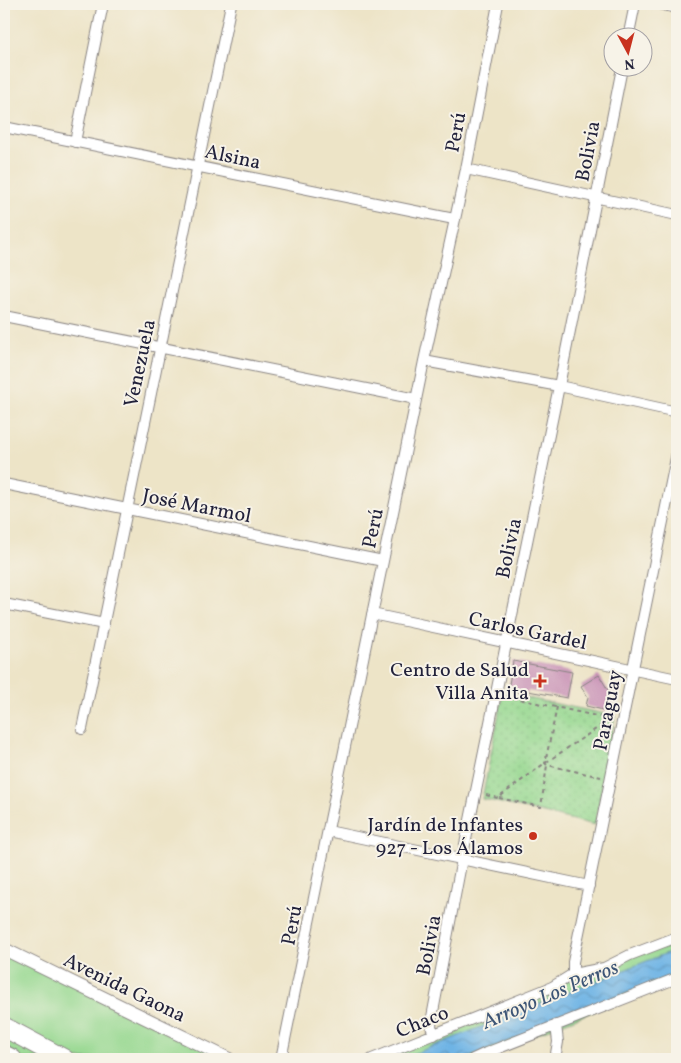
<svg xmlns="http://www.w3.org/2000/svg" width="681" height="1063" viewBox="0 0 681 1063" font-family="Vollkorn,serif">
  <defs>
    <pattern id="park-dots" width="8" height="8" patternUnits="userSpaceOnUse" patternTransform="scale(1.25)"><rect width="8" height="8" fill="#96d890"/><path d="M2 2h.1M6 6h.1" fill="none" stroke="#81b97d" stroke-width="1.8" stroke-linecap="round"/></pattern>
    <pattern id="water-waves" width="16" height="10" patternUnits="userSpaceOnUse" patternTransform="scale(1.25)"><rect width="16" height="10" fill="#6eb4e5"/><path d="M0 5q4-4 8 0t8 0" fill="none" stroke="#5a92bb"/></pattern>
  </defs>
  <rect width="100%" height="100%" fill="#f7f3e8"/>
  <filter id="ink" filterUnits="userSpaceOnUse"><feTurbulence type="fractalNoise" baseFrequency=".02" numOctaves="2"/><feDisplacementMap in="SourceGraphic" scale="10" xChannelSelector="R" yChannelSelector="G"/><feConvolveMatrix kernelMatrix="1 2 1 2 8 2 1 2 1" color-interpolation-filters="sRGB"/></filter>
  <filter id="wash" filterUnits="userSpaceOnUse"><feTurbulence type="fractalNoise" baseFrequency=".0096" numOctaves="4" result="noise"/><feDisplacementMap in="SourceGraphic" scale="20" xChannelSelector="R" yChannelSelector="G"/><feGaussianBlur stdDeviation="1.12" result="paint"/><feColorMatrix in="noise" values="0 0 0 0 0 0 0 0 0 0 0 0 0 0 0 0 0 1.4 0 .05"/><feComposite in="paint" operator="in"/></filter>
  <g filter="url(#wash)">
    <rect width="100%" height="100%" fill="#ede4c7"/>
    <path fill="#96d890" stroke="#5c7d66" d="M677 937V978L473 1059H372Z
      M4 949 229 1059H4Z"/>
    <path fill="url(#park-dots)" stroke="#5c7d66" d="M503 693 615 716 595 825 488 800 482 799Z"/>
    <path fill="url(#water-waves)" stroke="#486b90" d="M677 949V973L465 1059H401Z"/>
    <g id="blocks">
      <path fill="#c891b5" d="M513 661 572 672 567 698 528 691 527 694 508 690Z
        M599 675 608 690 616 691 612 712 586 706 588 697 581 686Z"/>
    </g>
  </g>
  <g filter="url(#ink)">
    <use href="#blocks" fill-opacity="0" stroke="#888381" stroke-width="1"/>
    <g fill="none" stroke-linecap="round" stroke-linejoin="round">
      <g stroke="#888381" stroke-width="12">
        <path id="minor" d="M628 38 635 4
          M4 127 454 219
          M75 142 103 4
          M466 169 677 215
          M4 316 416 399
          M424 361 559 386 677 412
          M4 484 383 561
          M4 604 104 624
          M372 614 677 679
          M82 729 231 4
          M328 831 589 886
          M573 974V962L677 453
          M434 1035 431 1026 432 1017 462 859 559 386 622 68
          M281 1059 424 361 466 169 498 4
          M372 1059 552 987 573 974 604 968 630 955 677 937
          M473 1059 486 1053 677 978
          M555 1059 558 1042 556 1025"/>
      </g>
      <g stroke="#888381" stroke-width="14">
        <path id="tertiary" d="M663 4 677 7
          M4 949 229 1059"/>
      </g>
      <g stroke="#888381" stroke-width="21">
        <path id="motorway" d="M4 1027 64 1059
          M4 1055 12 1059"/>
      </g>
      <path stroke="#888381" stroke-width="2" stroke-dasharray="4 4" stroke-linecap="butt" d="M505 696 610 719
        M557 707 545 763 547 765 601 777
        M486 795 498 798 545 763 611 719
        M499 798 541 807 547 765"/>
      <use href="#minor" stroke="#fff" stroke-width="10"/>
      <use href="#tertiary" stroke="#fff" stroke-width="12"/>
      <use href="#motorway" stroke="#fff" stroke-width="19"/>
    </g>
  </g>
  <g fill="#c8321e" stroke="#f7f3e8" stroke-width="2">
    <path d="M537.5 673.5h5v5h5v5h-5v5h-5v-5h-5v-5h5z"/>
    <circle cx="533" cy="836" r="5"/>
  </g>
  <g text-anchor="middle" stroke-width="4" stroke-linejoin="round" paint-order="stroke">
    <g font-size="20" fill="#22223b" stroke="#f7f3e8">
      <text transform="translate(455 132) rotate(-79)" y="7">Perú</text>
      <text transform="translate(587 151) rotate(-79)" y="7">Bolivia</text>
      <text transform="translate(233 156) rotate(12)" y="7">Alsina</text>
      <text transform="translate(139 363) rotate(-78)" y="7">Venezuela</text>
      <text transform="translate(197 505) rotate(11)" y="7">José Marmol</text>
      <text transform="translate(372 528) rotate(-78)" y="7">Perú</text>
      <text transform="translate(508 548) rotate(-78)" y="7">Bolivia</text>
      <text transform="translate(528 630) rotate(12)" y="7">Carlos Gardel</text>
      <text transform="translate(607 710) rotate(-79)" y="7">Paraguay</text>
      <text transform="translate(291 925) rotate(-79)" y="7">Perú</text>
      <text transform="translate(428 945) rotate(-79)" y="7">Bolivia</text>
      <text transform="translate(125 987) rotate(26)" y="7">Avenida Gaona</text>
      <text transform="translate(422 1021) rotate(-22)" y="7">Chaco</text>
    </g>
    <g font-size="20" fill="#22223b" stroke="#f7f3e8" text-anchor="end">
      <text x="529" y="676">Centro de Salud<tspan x="529" dy="23">Villa Anita</tspan></text>
      <text x="523" y="831">Jardín de Infantes<tspan x="523" dy="23">927 - Los Álamos</tspan></text>
    </g>
    <g font-size="21" font-style="italic" fill="#3d5576" stroke="#f7f3e8">
      <text transform="translate(550 994) rotate(-23)" y="7">Arroyo Los Perros</text>
    </g>
  </g>
  <rect width="681" height="1063" fill="none" stroke="#f7f3e8" stroke-width="20"/>
  <g transform="translate(628 52) rotate(173)"><circle r="24" fill="#f7f3e8" stroke="#a29fa3"/>
  <path d="M0-4L9 19L0 12L-9 19Z" fill="#c8321e"/>
  <text y="-8" font-size="14" font-weight="bold" text-anchor="middle" fill="#22223b">N</text>
  </g>
</svg>
